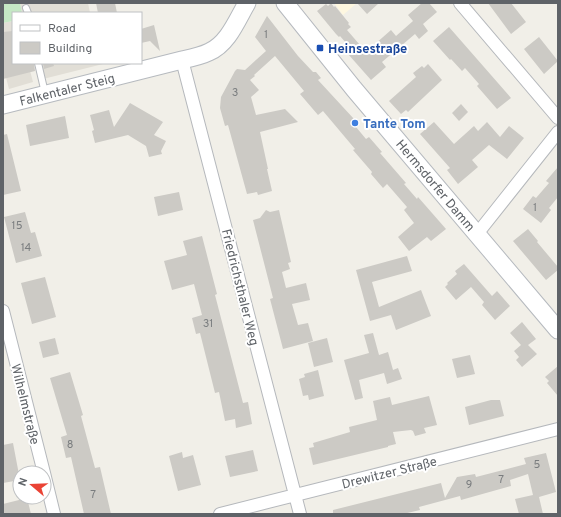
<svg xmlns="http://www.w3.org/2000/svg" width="561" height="517" viewBox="0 0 561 517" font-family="Overpass,sans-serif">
  <rect width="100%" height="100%" fill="#f1efe8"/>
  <path fill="#fef7e0" d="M334 3H357L343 15Z"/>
  <path fill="#e1ded6" d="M20 3H88L90 13H22Z
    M13 21V63H28L33 82 9 89 3 66V23Z
    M35 63H103V64L39 80Z"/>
  <path fill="#c5e8c5" d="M3 3H20L22 13H13V21L3 23Z"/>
  <path fill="#cccac5" d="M96 3H115L117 13H98Z
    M331 3 334 7 335 6 349 23 348 24 351 27 347 30 366 52 391 30 396 36 413 21 408 15 422 3H429L437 12 423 24 428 31 419 39 415 34 382 62 386 67 371 80 348 54 352 50 340 36 339 37 336 34 317 11 326 4 328 6Z
    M357 3H379L367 14Z
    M488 3H511L526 22 511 34Z
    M267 16 298 56 313 72H316L321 78 318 80 354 119 351 121 366 139 369 137 382 152 380 153 406 183 404 184 417 199 418 197 446 229 431 241 427 237 409 251 398 237 414 223 404 210 407 207 387 184 383 188 371 174 372 172 353 150 355 149 323 111 318 115 300 94 304 91 275 56 254 75 255 76 250 80 259 90 251 97 256 115 285 109 298 122 260 132 268 169H267L272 191 258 195 257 192 247 194 228 125 225 126 220 108 221 97 235 71 237 69 245 70 266 51 255 37Z
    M154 25 160 51 150 41 141 43V29Z
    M449 27 511 98 497 109 477 86 479 84 465 68 462 71 451 59 450 60 433 41Z
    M13 31V63H34L35 71 3 79V32Z
    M539 37 558 61 544 74 524 49Z
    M43 63H53L54 66 44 69Z
    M428 64 442 80 408 112 406 110 401 114 389 101 416 77 413 73 422 66 424 68Z
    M130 103 163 122 154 135 166 141 161 151 162 154 149 157 146 146 128 135 95 143 92 131 94 130 90 115 109 110 114 127Z
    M461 104 468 112 459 121 452 113Z
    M65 116 69 138 30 146 26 125Z
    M434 122 454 144 474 126 478 131 487 122 500 137 509 126 524 138 507 159 489 145 472 160 478 167 458 184 447 170 450 168 420 134Z
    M7 134 21 191 3 195V135Z
    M558 167V197L549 208 551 210 541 223 523 209 533 196 536 198 549 183 546 181Z
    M179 192 183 210 158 216 154 197Z
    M266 210 270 212 279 210 291 262 288 263 290 269 282 272 286 288 306 283 310 300 292 304 298 325 308 323 313 341 283 349 270 299 273 298 253 220 260 218Z
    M25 212 31 233 35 232 42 256 16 263 4 217Z
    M528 229 538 241 537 242 558 267V270L546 280 513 241Z
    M202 236 217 294 215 295 243 403 248 402 252 424 236 428 235 419 225 421 219 392 215 393 200 333 196 334 192 318 202 315 194 284 172 290 164 261 187 255 183 241Z
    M407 256 412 271 372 282 379 307 421 290 431 316 396 330 391 315 370 321 356 270Z
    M464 264 492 296 497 291 510 306 495 320 482 305 484 302 471 287 456 300 445 287 448 284 447 283 457 274 455 271Z
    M45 277 56 317 32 324 21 283Z
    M522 322 536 339 528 345 537 354 522 367 516 360 519 357 514 351 521 345 510 333Z
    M373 333 379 355 388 352 393 370 398 368 402 379 387 384 384 373 359 380 363 398 355 400 344 360 369 353 364 335Z
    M55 338 59 354 43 358 39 342Z
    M327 338 333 362 314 367 308 343Z
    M470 355 475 374 457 378 452 359Z
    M558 366V396L547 383 549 381 545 377Z
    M318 370 324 396 309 400 308 395 303 396 299 379 305 377 304 374Z
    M70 372 83 415 81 416 95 468 100 467 111 514H84L71 457 66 458 61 437 67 435 50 378Z
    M429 396 437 425 424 428 426 433 415 436 413 431 411 430 393 432 396 444 388 446V447L313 465 309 448 314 447 313 443 350 432 349 427 377 420 373 401 390 397 392 405Z
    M491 400H500L504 416 469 425 465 407Z
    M13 443 20 480 3 483V445Z
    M253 450 258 471 230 477 225 456Z
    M182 452 183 458 193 455 201 485 178 491 169 456Z
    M546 453 556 492 539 497 543 514H519L515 499 533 495 528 474 510 480 511 486 461 500 460 496 419 507 420 510 403 514H333V510L441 483 445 498 457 477 475 474 476 477 526 464 524 458Z
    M27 498 31 514H4L3 504Z"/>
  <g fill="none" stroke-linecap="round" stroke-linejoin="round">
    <g stroke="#b5b8bc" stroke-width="8">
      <path id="lane" d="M26 8 28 13
        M38 63 45 93"/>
    </g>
    <g stroke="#b5b8bc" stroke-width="14">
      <path id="street" d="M460 3 558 118
        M182 60 300 514
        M477 234 558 132
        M3 311 44 473
        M44 473 54 514
        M220 514 558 429"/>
    </g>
    <g stroke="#b6babf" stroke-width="19">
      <path id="secondary" d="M285 3 354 89 558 330
        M3 105 182 60C191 58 201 56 209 52 228 44 237 20 247 3"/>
    </g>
    <use href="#lane" stroke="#fff" stroke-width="6"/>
    <use href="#street" stroke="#fff" stroke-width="12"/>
    <use href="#secondary" stroke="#fff" stroke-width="17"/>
  </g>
  <rect fill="#1a4fb4" stroke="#fff" stroke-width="1.5" x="316" y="44" width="8" height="8" rx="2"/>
  <circle fill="#3f7fe0" stroke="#fff" stroke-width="1.5" cx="355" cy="123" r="4"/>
  <g text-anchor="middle" stroke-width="4" stroke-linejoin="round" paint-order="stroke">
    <g font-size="11" fill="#7a7d7f">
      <text x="266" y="38">1</text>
      <text x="235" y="96">3</text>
      <text x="535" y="211">1</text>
      <text x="17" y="229">15</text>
      <text x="26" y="251">14</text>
      <text x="208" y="327">31</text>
      <text x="70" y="448">8</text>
      <text x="537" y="468">5</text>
      <text x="501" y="483">7</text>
      <text x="469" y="488">9</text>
      <text x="93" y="498">7</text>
    </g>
    <g font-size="13" font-weight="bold" fill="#164399" stroke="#fff" text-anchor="start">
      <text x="328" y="53">Heinsestraße</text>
    </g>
    <g font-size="13" fill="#5f6368" stroke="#fff">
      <text transform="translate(67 89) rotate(-14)" y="5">Falkentaler Steig</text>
      <text transform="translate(436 185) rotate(50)" y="5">Hermsdorfer Damm</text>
      <text transform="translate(241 287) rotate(76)" y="5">Friedrichsthaler Weg</text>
      <text transform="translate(26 404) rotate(76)" y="5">Wilhelmstraße</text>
      <text transform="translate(389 472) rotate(-14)" y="5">Drewitzer Straße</text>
    </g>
    <g font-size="13" font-weight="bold" fill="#366cbe" stroke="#fff" text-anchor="start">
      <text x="363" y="128">Tante Tom</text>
    </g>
  </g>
  <rect width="561" height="517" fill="none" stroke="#5f6368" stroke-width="8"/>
  <rect x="12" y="12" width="130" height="52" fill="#ffffff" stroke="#bfc1c3"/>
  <rect x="20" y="25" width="20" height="6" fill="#ffffff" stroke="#bfc1c3"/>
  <text x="48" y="32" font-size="12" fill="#5f6368">Road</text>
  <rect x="20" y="42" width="20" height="12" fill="#cccac5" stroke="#bfc1c3"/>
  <text x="48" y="52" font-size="12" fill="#5f6368">Building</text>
  <g transform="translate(32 485) rotate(289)"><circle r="19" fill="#ffffff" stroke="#bfc1c3"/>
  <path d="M0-3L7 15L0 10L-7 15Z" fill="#ea4335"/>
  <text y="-6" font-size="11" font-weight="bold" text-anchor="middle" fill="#5f6368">N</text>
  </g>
</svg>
